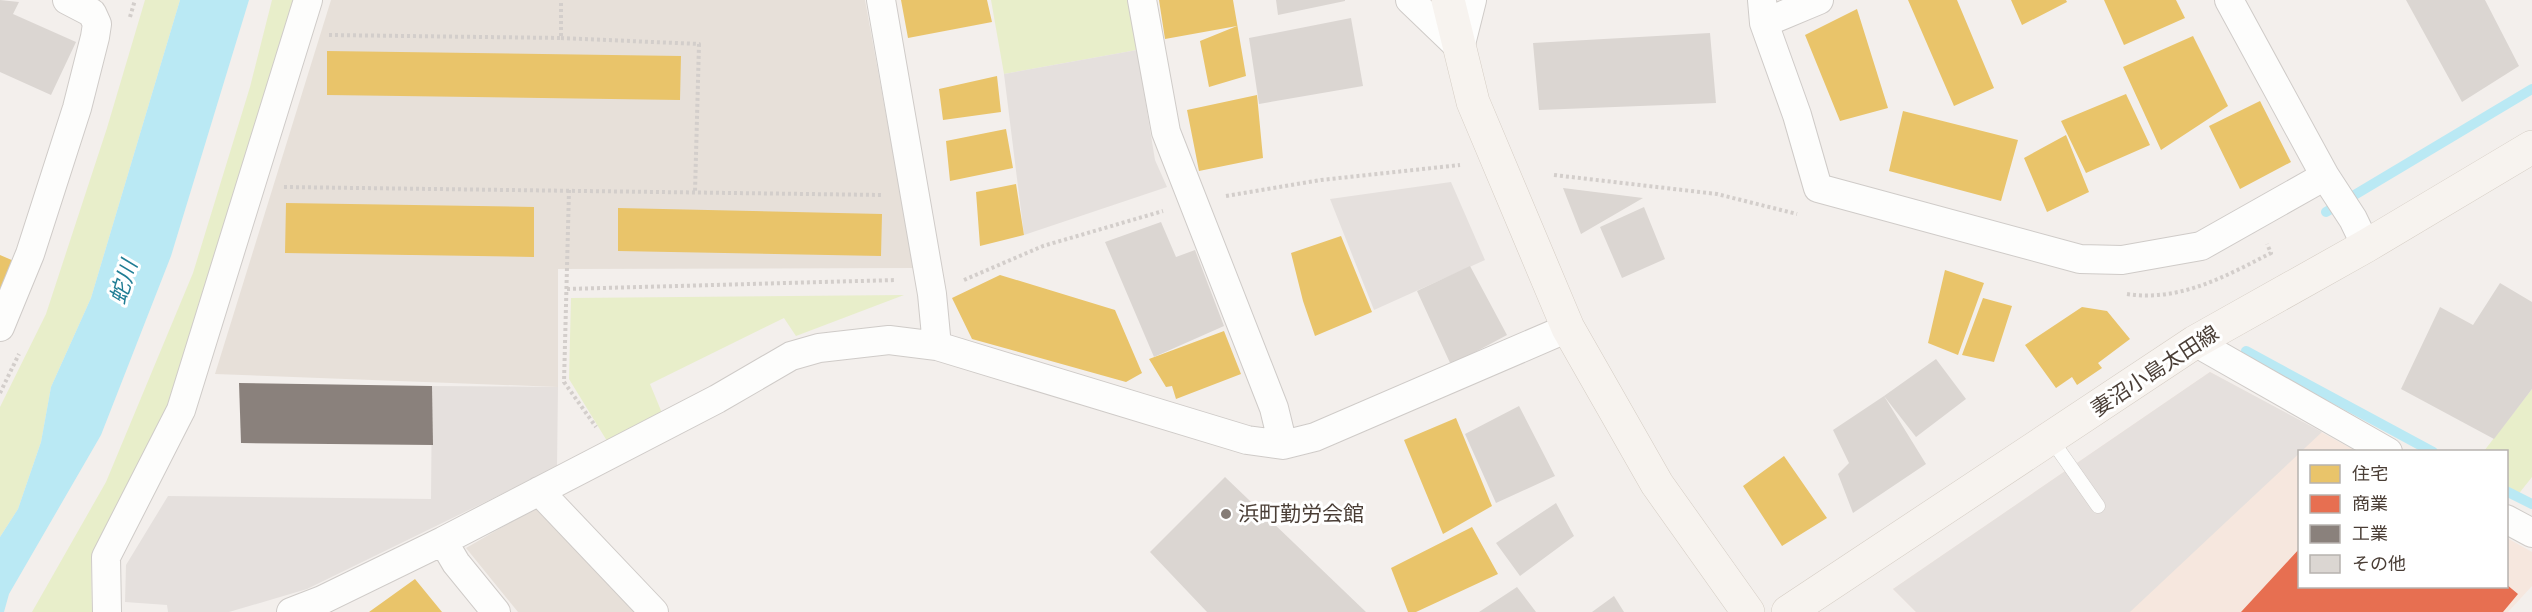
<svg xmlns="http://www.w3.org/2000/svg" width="2532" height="612" viewBox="0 0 2532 612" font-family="'Public Sans','Noto Sans JP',sans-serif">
  <rect width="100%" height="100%" fill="#f3efec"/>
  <path fill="#e7e0d9" d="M331 0H865L914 268 558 269V387L215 374Z
    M540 505 643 612H518L466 548Z"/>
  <path fill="#f6e7de" d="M2210 372 2356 451 2300 452V586H2506L2507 538 2532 552V586L2508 612H1916L1893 589Z"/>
  <path fill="#e8eeca" d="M145 0H180L91 298 51 387 41 442 18 509 0 537V407L46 314 107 128Z
    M272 0H296L170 411 136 486 91 557 92 612H32L106 482 193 273 250 87Z
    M991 0H1128L1137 50 1004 74Z
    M904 295 796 336 784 318 650 384 662 413 607 441 569 379 571 298Z
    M2532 389V477L2517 496 2507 490 2506 452 2484 451Z"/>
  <path fill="#e5e0dd" d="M1137 50 1155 160 1167 187 1024 235 1004 74Z
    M1451 182 1485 260 1374 310 1330 199Z
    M2210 372 2322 432 2130 612H1916L1893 589Z
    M432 386 558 387 557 467 307 589 229 612H168L167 605 125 602 126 565 168 496 431 499Z"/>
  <path fill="#bae9f4" d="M180 0H249L171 256 101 435 9 594 4 612H0V537L18 509 41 442 51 387 91 298Z"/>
  <path fill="#e9c46a" d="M901 0H987L992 22 908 38Z
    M1159 0H1233L1246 76 1209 87 1200 41 1237 26 1165 39Z
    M1908 0H1957L1994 88 1954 106Z
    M2011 0H2066L2067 2 2022 25Z
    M2104 0H2176L2185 18 2124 45Z
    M1857 9 1888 108 1840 121 1805 35Z
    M2193 36 2228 106 2161 150 2123 67Z
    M327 51 681 56 680 100 327 95Z
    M997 76 1001 112 943 120 939 89Z
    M2126 94 2150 145 2086 173 2061 121Z
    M1257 95 1263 158 1199 171 1187 110Z
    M2260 101 2291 162 2240 189 2209 126Z
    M1903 111 2018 140 2001 201 1889 171Z
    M1006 129 1013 168 950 181 946 141Z
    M2066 135 2089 192 2047 212 2024 158Z
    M1016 184 1024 235 980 246 976 192Z
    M286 203 534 207V257L285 253Z
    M618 208 882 214 881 256 618 251Z
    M1341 236 1372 312 1315 336 1303 301 1291 253Z
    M0 255 14 261 0 295Z
    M1945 270 1984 283 1958 355 1928 343Z
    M1000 275 1115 310 1142 373 1126 382 972 339 952 298Z
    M1983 298 2012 306 1994 362 1962 355Z
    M2082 307 2107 311 2130 339 2098 363 2102 368 2077 385 2072 377 2056 388 2025 345Z
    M1224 331 1241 374 1176 399 1172 386 1166 387 1149 359Z
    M1456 418 1492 506 1443 534 1404 440Z
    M1784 456 1827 518 1782 546 1743 486Z
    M1472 527 1498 574 1416 612H1408L1391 568Z
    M415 579 442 612H369Z"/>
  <path fill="#e76f51" d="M2300 548V586H2506V584L2518 594 2503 612H2241Z"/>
  <path fill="#8a817c" d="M239 383 432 386 433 445 241 443Z"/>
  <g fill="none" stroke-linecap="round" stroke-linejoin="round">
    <path stroke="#bae9f4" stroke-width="10" d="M2326 212 2532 89
      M2246 351 2433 452
      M2506 491 2532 504"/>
  </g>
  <path fill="#dbd6d2" d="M0 0 19 2 13 14 76 42 51 95 0 72Z
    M1276 0H1345V1L1278 15Z
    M2406 0H2485L2519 66 2462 102Z
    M1351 18 1363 86 1259 104 1249 38Z
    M1710 33 1716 103 1539 110 1533 43Z
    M1563 188 1643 198 1581 234Z
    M1644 207 1665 259 1622 278 1600 227Z
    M1161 222 1176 257 1195 250 1224 326 1154 357 1105 242Z
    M1470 266 1507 335 1451 365 1417 291Z
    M2500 283 2532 302V389L2494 439 2401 389 2440 307 2473 325Z
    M1936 359 1966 399 1916 437 1884 396Z
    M1884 396 1926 464 1853 513 1838 474 1849 463 1833 430Z
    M1519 406 1555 476 1496 503 1465 434Z
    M1225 477 1366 612H1207L1150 552Z
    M1556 503 1574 536 1520 576 1496 543Z
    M1517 587 1536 612H1479Z
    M1614 596 1624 612H1592Z"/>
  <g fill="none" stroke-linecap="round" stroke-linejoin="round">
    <g stroke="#cfcbc8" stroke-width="15">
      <path id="lane" d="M2051 439 2098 506"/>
    </g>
    <g stroke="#cfcbc8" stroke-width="30">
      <path id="street" d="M881 0 932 294 937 346
        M1142 0 1166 132 1274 408 1283 445
        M1410 0 1460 48 1472 0
        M1762 0 1764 23 1797 115 1818 188 2080 259 2122 260 2201 246 2325 176
        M2229 0 2325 176 2353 219 2366 246
        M1764 23 1819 0
        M0 327 30 254 77 108 95 37 97 24 92 13 67 0
        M2195 342 2388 452
        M539 491 654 612
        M2506 519 2532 533
        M443 541 456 563 496 612
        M107 612 106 557 181 410 308 0
        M291 612 322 600 443 541 717 399 791 356 819 348 889 340 937 346 1247 440 1283 445 1315 437 1568 328"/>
    </g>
    <g stroke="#d4ccc3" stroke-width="34">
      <path id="secondary" d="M1448 0 1473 102 1568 328 1657 484 1748 612
        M1788 612 2195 342 2366 246 2532 147"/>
    </g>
    <path stroke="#d3cecb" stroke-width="4" stroke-dasharray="3 3" stroke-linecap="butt" d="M130 17 135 0
      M329 35 561 38V0
      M561 38 699 44 695 192
      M1554 175 1717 194 1797 214
      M284 187 883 195
      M569 190 564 382 596 427
      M1226 196 1321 180 1460 165
      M964 280 1043 246 1163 211
      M567 289 896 280
      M2127 294C2180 302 2226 276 2271 253L2267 244
      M0 393 19 354"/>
    <use href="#lane" stroke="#fdfdfc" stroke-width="14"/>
    <use href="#street" stroke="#fdfdfc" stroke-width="28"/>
    <use href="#secondary" stroke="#f7f3ef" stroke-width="33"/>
  </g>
  <circle fill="#857c76" stroke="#fff" stroke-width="2" cx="1226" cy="514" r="6"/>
  <g text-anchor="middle" stroke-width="6" stroke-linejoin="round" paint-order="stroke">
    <g font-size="21" fill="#4a3e36" stroke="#fff">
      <text transform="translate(2155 371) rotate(-33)" y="7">妻沼小島太田線</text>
    </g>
    <g font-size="21" fill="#4a3e36" stroke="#fff" text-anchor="start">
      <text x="1238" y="521">浜町勤労会館</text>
    </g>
    <g font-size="22" font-style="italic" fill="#207d94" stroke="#fff">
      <text transform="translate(123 282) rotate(-73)" y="8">蛇川</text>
    </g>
  </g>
  <rect x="2298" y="450" width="210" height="138" fill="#ffffff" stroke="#b7b2af" stroke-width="1.5"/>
  <rect x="2310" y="465" width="30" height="18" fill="#e9c46a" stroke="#b7b2af" stroke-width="1.5"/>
  <text x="2352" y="480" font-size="18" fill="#4a3e36">住宅</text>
  <rect x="2310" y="495" width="30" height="18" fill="#e76f51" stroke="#b7b2af" stroke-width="1.5"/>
  <text x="2352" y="510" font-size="18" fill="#4a3e36">商業</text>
  <rect x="2310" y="525" width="30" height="18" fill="#8a817c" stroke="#b7b2af" stroke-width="1.5"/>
  <text x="2352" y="540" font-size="18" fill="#4a3e36">工業</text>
  <rect x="2310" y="555" width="30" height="18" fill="#dbd6d2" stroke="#b7b2af" stroke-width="1.5"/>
  <text x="2352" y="570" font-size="18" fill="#4a3e36">その他</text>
</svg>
